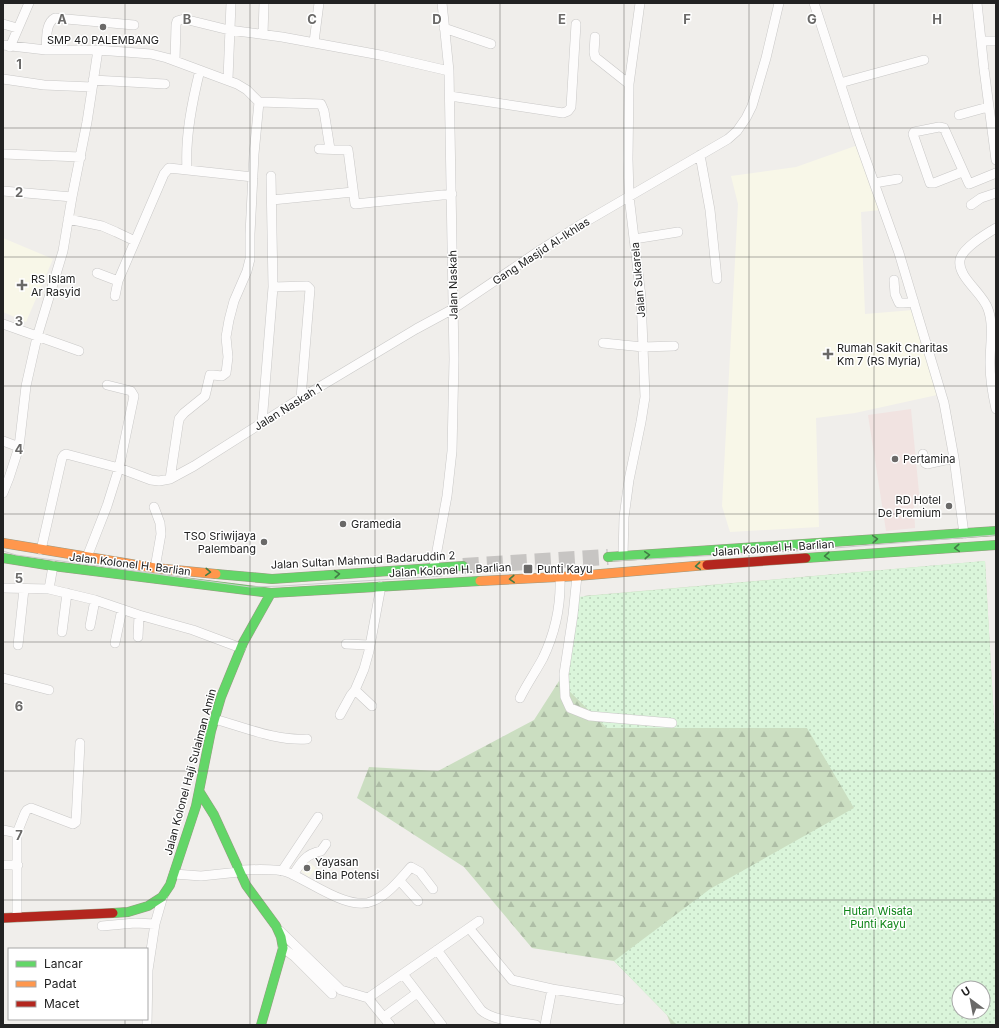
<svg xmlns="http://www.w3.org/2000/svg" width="999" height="1028" viewBox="0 0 999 1028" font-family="Inter,sans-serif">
  <defs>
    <pattern id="forest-firs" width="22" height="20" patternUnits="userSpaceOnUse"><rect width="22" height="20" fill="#cbdec1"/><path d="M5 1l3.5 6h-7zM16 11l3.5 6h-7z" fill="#aebea6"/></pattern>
    <pattern id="park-dots" width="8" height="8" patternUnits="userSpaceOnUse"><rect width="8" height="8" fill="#daf5da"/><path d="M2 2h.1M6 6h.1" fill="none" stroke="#bbd2bb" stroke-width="1.8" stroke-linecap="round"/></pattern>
  </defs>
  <rect width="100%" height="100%" fill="#f0eeeb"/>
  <path fill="#f1e3e1" d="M911 409 920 503 914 504 915 528 886 531 868 415Z"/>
  <path fill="#f8f7e8" d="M858 145 881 210 861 212 865 314 913 310 937 395 855 413 816 418 819 527 730 532 722 506 738 204 731 176 796 167Z
    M3 238 53 259 26 322 3 312Z
    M306 860 316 868 309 877 298 869Z"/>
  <path fill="url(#forest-firs)" fill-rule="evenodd" d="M985 561 995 739 996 738V1025H671L667 1015 614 961 532 948 464 867 357 798 369 767 438 771 534 720 559 681 584 596ZM959 988H983V1012H959Z"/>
  <path fill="url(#park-dots)" fill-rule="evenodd" d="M985 561 995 738H996V1025H677L614 961 710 889 854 808 807 728H607L559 681 577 597ZM959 988H983V1012H959Z"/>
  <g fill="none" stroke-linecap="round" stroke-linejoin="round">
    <path stroke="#c7c5c3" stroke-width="16" stroke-dasharray="16 8" stroke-linecap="butt" d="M463 566 608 557"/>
    <g stroke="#c9c8c7" stroke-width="10">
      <path id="street" d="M814 3 857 135 899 253 944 403 954 458 964 534
        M977 3 984 69 996 160
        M3 24 17 28
        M444 28 491 44
        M263 34 264 3
        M595 37 594 52 595 57 629 84
        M982 41H996
        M314 42 319 3
        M3 45 46 50H98L151 54 167 58 237 84 247 90 259 102
        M10 47 29 3
        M46 50C47 40 45 23 55 18L134 25
        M175 61 176 25 177 21 184 19 229 30 282 37 380 55 449 71
        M3 79 44 85 92 87
        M228 79 231 3
        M93 80 165 84
        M840 83 924 60
        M450 96 563 113 568 111 571 107 576 24
        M959 115 988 107
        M319 149 348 150 355 204 452 194
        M3 154 81 157
        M700 155 710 210 717 279
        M187 169C185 136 192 102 200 70
        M962 172 934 183H930L913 134 914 132 939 127 944 128 969 184 996 173
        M874 183 898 179
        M3 191 72 197
        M272 200 353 192
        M971 205 981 198 996 193
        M68 219 102 226 116 232 135 241
        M996 228C986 234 962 248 960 260 957 277 983 293 988 309 994 325 990 346 990 363 990 377 993 396 996 409
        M634 239 678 232
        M97 273 118 281
        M894 280 895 294 899 303H903L914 302
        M273 287 307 286 310 289 301 398
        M115 296 118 281 164 174 169 168 253 177
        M3 324 79 351
        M603 343 643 347 674 346
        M262 423 273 287 271 176
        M3 441 19 447
        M923 454 925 463 927 464 954 458
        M170 479 179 419 184 413 205 396 210 375H213L222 376 226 373 228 357 226 337 229 320 234 301 247 271 250 259V234L254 154 259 102 321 104 324 111 330 149
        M3 493 9 478 19 447 26 386 37 337 63 251 72 197 87 122 98 50
        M154 507 160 523 161 534 155 568
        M41 550 62 458 64 455 66 454 119 468 151 480 159 481 170 479 194 466 301 398 416 329 453 309 542 249 580 225 728 139 737 131 746 118 752 106 766 58 779 3
        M623 556 624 517 629 480 641 422 645 397 641 297 629 196 628 159 629 84 640 3
        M87 557 107 506 119 468 134 396 131 391 107 385
        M434 567 447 496 452 451 454 359 449 71 442 3
        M577 576 573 615 564 674 565 697 570 708 590 716 672 723
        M3 588 49 589 53 566
        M49 589 95 600 139 615 193 630 241 648
        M90 626 95 600
        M62 632 67 593
        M138 637 139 615
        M115 643 122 609
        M346 644 369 645
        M18 645 24 589
        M3 678 49 690
        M520 698C527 684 536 671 543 658 555 633 561 604 560 577
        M372 706 355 690 364 669 369 651 381 586
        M340 715 351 695 355 690
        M214 719C244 727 275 741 307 739
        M3 830 17 833
        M3 865H18
        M238 870C251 870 276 868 287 872 310 881 349 912 373 901 389 894 400 879 411 867L420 872 433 889
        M282 871 318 817
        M174 874 201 876 239 872
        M293 875C301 862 306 854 321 851L326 844
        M400 881 418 901
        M17 917V833L25 813 27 810 31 808 73 824 76 822 80 743
        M102 926 135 923 155 924
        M469 928 512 980 552 989 620 1000
        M280 931 341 990 368 998 479 921
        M283 948 295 957 332 994
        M437 950 481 1010C493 1021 520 1022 536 1025
        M403 974 442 1025
        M368 998 390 1025
        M384 1017 417 993
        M147 1025 148 970 155 924 163 896
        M545 1025 552 989"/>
    </g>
    <g stroke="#999a82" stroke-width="10">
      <path id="fast" d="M608 557 996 531
        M3 558 53 566 271 593 480 581
        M806 558 996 545
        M216 574 272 579 463 566
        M199 791 214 815 246 885 276 926 281 937 283 948 261 1025
        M113 913 128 912 148 906 162 897 170 885 196 806 211 731 221 697 243 643 271 593"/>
    </g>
    <g stroke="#999a82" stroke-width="10">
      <path id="slow" d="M3 543 155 568 216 574
        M480 581 577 576 707 565"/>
    </g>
    <g stroke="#999a82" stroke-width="10">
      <path id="jam" d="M707 565 806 558
        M3 918 113 913"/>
    </g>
    <use href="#street" stroke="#fdfcfc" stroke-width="9"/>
    <use href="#fast" stroke="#63d668" stroke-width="9"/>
    <use href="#slow" stroke="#ff974d" stroke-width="9"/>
    <use href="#jam" stroke="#b3261e" stroke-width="9"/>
    <path stroke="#ccc" stroke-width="1" d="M3 551 16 555 91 565 250 587 282 586 442 576
      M613 561 810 550 996 535"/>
  </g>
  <defs><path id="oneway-chevron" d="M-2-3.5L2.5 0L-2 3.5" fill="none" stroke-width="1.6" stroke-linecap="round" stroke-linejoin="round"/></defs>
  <g stroke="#427c45">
    <use href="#oneway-chevron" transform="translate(875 539) rotate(-4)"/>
    <use href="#oneway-chevron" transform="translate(957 548) rotate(176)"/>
    <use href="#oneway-chevron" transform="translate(647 555) rotate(-4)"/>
    <use href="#oneway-chevron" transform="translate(827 556) rotate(176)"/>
    <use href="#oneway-chevron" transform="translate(698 566) rotate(175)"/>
    <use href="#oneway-chevron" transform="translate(208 572) rotate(4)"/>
    <use href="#oneway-chevron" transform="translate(337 574) rotate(-4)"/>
    <use href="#oneway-chevron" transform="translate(512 579) rotate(177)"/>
  </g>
  <path fill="none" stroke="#6a6968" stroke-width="1" stroke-opacity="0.55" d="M125 3V949M250 3V1025M375 3V1025M500 3V1025M624 3V1025M749 3V1025M874 3V1025M3 128H996M3 257H996M3 386H996M3 514H996M3 642H996M3 771H996M3 900H996M125 1019V1025"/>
  <g fill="#6a6968" stroke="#fff" stroke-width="1.5">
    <circle cx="103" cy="27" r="4"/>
    <path d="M20 279h4v4h4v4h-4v4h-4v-4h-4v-4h4z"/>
    <path d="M826 348h4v4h4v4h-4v4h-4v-4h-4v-4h4z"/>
    <circle cx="895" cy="459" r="4"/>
    <circle cx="949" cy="506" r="4"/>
    <circle cx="343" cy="524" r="4"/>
    <circle cx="264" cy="542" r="4"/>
    <rect x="523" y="564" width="10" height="10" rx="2"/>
    <circle cx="307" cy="868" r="4"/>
  </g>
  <g text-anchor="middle" stroke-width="3" stroke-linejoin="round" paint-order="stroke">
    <g font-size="11" fill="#222" stroke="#fff" text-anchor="start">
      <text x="103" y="44" text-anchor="middle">SMP 40 PALEMBANG</text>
      <text x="31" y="283">RS Islam<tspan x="31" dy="13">Ar Rasyid</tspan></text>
      <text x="837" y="352">Rumah Sakit Charitas<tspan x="837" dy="13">Km 7 (RS Myria)</tspan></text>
      <text x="903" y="463">Pertamina</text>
      <text x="941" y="504" text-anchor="end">RD Hotel<tspan x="941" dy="13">De Premium</tspan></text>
      <text x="351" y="528">Gramedia</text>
      <text x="256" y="540" text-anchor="end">TSO Sriwijaya<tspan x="256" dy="13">Palembang</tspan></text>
      <text x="537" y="573">Punti Kayu</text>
      <text x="315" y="866">Yayasan<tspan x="315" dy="13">Bina Potensi</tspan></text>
    </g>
    <g font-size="11" fill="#222" stroke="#fff">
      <text transform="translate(541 251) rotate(-33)" y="4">Gang Masjid Al-Ikhlas</text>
      <text transform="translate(638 280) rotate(-95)" y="4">Jalan Sukarela</text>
      <text transform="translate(453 285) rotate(-91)" y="4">Jalan Naskah</text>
      <text transform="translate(288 407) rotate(-32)" y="4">Jalan Naskah 1</text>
      <text transform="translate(773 548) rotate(-4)" y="4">Jalan Kolonel H. Barlian</text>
      <text transform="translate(363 560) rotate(-3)" y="4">Jalan Sultan Mahmud Badaruddin 2</text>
      <text transform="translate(130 564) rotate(7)" y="4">Jalan Kolonel H. Barlian</text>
      <text transform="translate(450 570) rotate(-3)" y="4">Jalan Kolonel H. Barlian</text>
      <text transform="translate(190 772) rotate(-75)" y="4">Jalan Kolonel Haji Sulaiman Amin</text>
    </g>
    <g font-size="11" fill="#0c8416" stroke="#fff">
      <text x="878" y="915">Hutan Wisata<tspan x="878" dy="13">Punti Kayu</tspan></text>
    </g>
  </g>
  <g font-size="13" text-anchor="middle" font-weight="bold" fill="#6a6968" stroke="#fff" stroke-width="3" stroke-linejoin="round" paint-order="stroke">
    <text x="62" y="24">A</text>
    <text x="187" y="24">B</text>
    <text x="312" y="24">C</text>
    <text x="437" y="24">D</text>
    <text x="562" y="24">E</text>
    <text x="687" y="24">F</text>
    <text x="812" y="24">G</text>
    <text x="937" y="24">H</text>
    <text x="19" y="69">1</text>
    <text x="19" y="197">2</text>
    <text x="19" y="326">3</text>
    <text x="19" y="454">4</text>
    <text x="19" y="583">5</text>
    <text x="19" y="711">6</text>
    <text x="19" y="840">7</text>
  </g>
  <rect width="999" height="1028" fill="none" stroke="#222222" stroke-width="8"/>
  <rect x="8" y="948" width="140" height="72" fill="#ffffff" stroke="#a7a7a7"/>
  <rect x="16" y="961" width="20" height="6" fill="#63d668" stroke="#a7a7a7"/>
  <text x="44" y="968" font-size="12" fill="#222222">Lancar</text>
  <rect x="16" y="981" width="20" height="6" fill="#ff974d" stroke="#a7a7a7"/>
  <text x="44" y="988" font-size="12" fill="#222222">Padat</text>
  <rect x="16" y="1001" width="20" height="6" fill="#b3261e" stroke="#a7a7a7"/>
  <text x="44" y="1008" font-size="12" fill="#222222">Macet</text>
  <g transform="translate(971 1000) rotate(328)"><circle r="19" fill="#ffffff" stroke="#a7a7a7"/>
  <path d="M0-3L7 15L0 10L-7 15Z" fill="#6a6968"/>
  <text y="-6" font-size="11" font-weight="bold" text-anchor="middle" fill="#222222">U</text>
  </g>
</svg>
